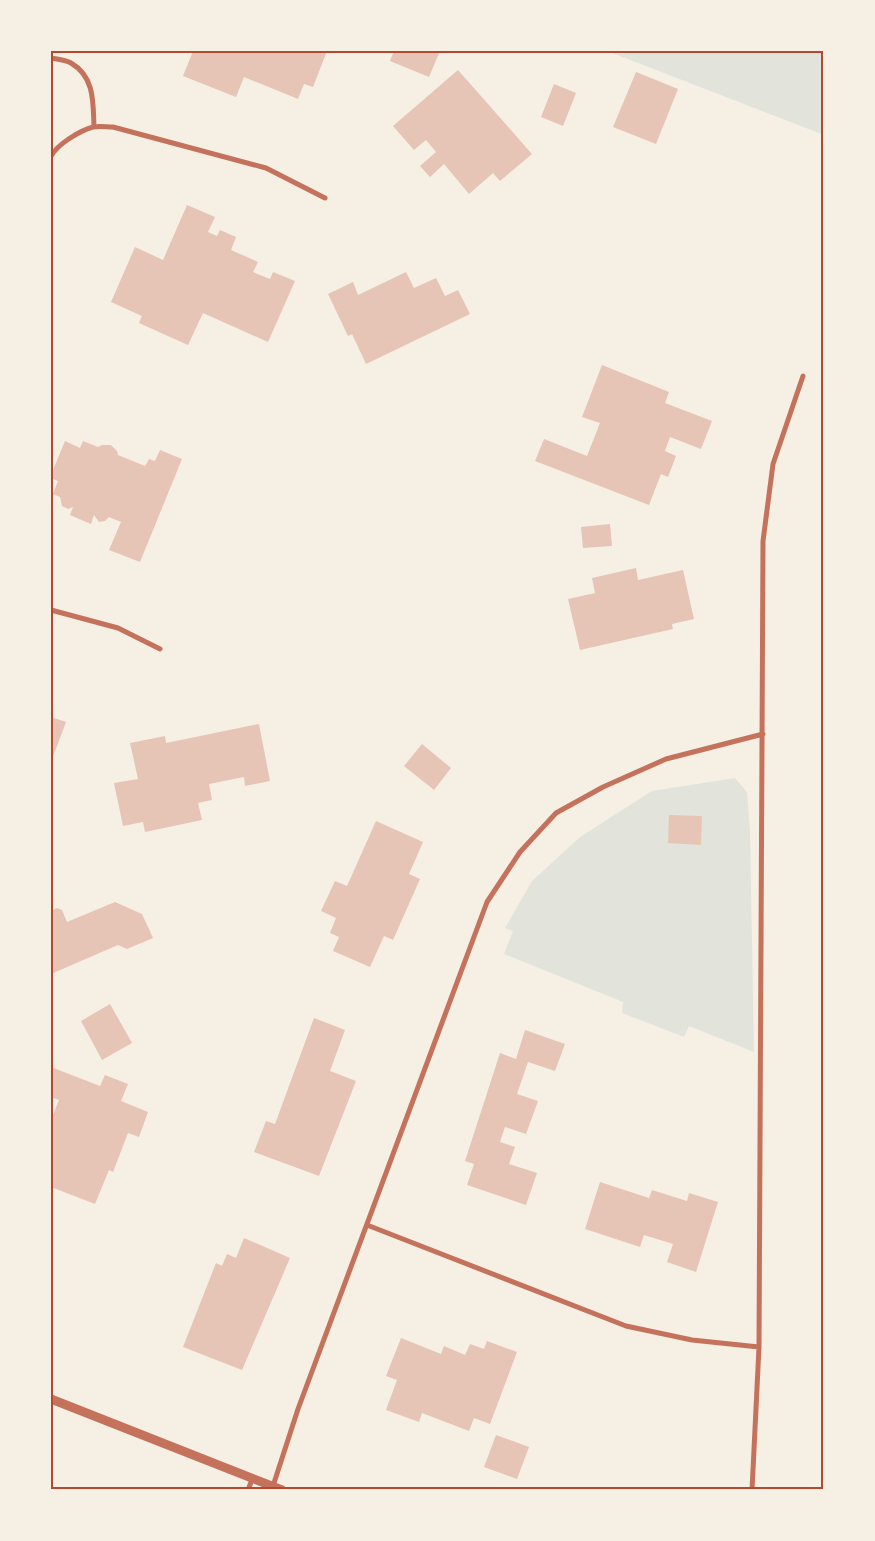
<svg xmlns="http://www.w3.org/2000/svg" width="875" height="1541" viewBox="0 0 875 1541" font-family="'Nunito Sans',sans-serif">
  <rect width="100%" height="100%" fill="#f6efe4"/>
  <path fill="#e2e4dc" d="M607 51H824V135Z
    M735 778 747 792 750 831 754 1052 689 1026 684 1037 622 1013 623 1002 504 954 513 931 505 928 532 881 580 837 652 791Z"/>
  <path fill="#e6c5b7" d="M193 51H327L313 87 304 84 298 99 244 77 236 97 183 76Z
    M394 51H440L429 77 390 61Z
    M458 70 532 154 500 181 493 173 469 194 444 164 430 177 420 166 436 152 426 140 414 150 393 126Z
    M636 72 678 89 656 144 613 127Z
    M554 84 576 93 563 126 541 117Z
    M187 205 215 217 208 232 217 236 220 230 236 237 231 250 258 262 253 272 270 279 273 272 295 281 268 342 203 313 188 345 139 323 142 316 111 302 135 247 163 260Z
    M406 272 414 288 436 278 445 296 458 290 470 314 366 364 352 334 348 336 328 294 353 282 358 295Z
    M602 365 669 392 665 403 712 421 701 449 670 437 665 451 676 456 668 477 661 474 649 505 535 461 544 439 587 456 600 423 582 417Z
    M65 441 80 448 83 441 98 447 102 445H111L117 451 118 455 145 466 149 459 155 461 160 450 182 459 140 562 109 550 121 522 109 517 105 521 99 522 94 515 91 524 70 515 73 507 68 509 62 506 60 497 53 494 58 481 51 478V475Z
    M610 524 612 546 583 548 581 527Z
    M636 568 638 580 683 570 694 619 672 624 673 629 580 650 568 599 595 593 592 578Z
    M51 717 66 722 51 762Z
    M259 724 270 781 245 786 244 777 209 784 212 800 198 803 202 820 145 832 143 822 123 826 114 783 138 779 130 743 165 736 166 743Z
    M422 744 451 768 434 790 404 766Z
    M669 815 702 816 701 845 668 843Z
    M376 821 423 842 409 874 420 879 393 940 384 936 370 967 333 951 339 937 330 933 336 918 321 911 335 881 347 886Z
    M115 902 142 914 153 938 127 949 118 945 51 974V911L57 908 62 910 67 922Z
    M110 1004 132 1043 102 1060 81 1021Z
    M314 1018 345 1030 330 1071 356 1081 319 1176 254 1152 266 1121 275 1124Z
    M525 1030 565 1044 555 1071 528 1062 517 1094 538 1101 526 1134 505 1127 500 1142 515 1147 509 1164 537 1173 526 1205 467 1185 474 1164 465 1161 500 1053 516 1059Z
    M51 1067 100 1086 105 1075 128 1084 121 1101 148 1112 139 1137 128 1133 113 1172 109 1170 95 1204 51 1187V1120L59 1100 51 1097Z
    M600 1182 649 1198 652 1190 687 1201 689 1193 718 1202 696 1272 667 1262 673 1244 644 1235 640 1247 585 1229Z
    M244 1238 290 1258 242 1370 183 1347 216 1263 222 1266 227 1254 236 1258Z
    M401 1338 441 1354 444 1346 465 1355 470 1344 484 1349 487 1341 517 1352 490 1424 474 1418 469 1431 422 1413 419 1422 386 1410 397 1380 386 1376Z
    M822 1367H824V1379H821Z
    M496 1435 529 1447 517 1479 484 1467Z"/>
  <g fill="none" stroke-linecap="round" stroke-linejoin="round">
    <path stroke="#c5725c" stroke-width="5" d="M51 58C57 59 66 60 71 63 95 77 93 103 94 127
      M51 156C58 144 79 131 93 127 99 126 107 127 113 127L266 168 325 198
      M51 610 118 628 160 649
      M367 1225 626 1326 692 1340 759 1347
      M273 1486 298 1409 487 902 520 852 556 813 603 787 666 759 763 734
      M248 1490 253 1477
      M752 1490 759 1347 763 541 773 464 803 376"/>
    <path stroke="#c5725c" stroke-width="9" d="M51 1399 282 1490"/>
  </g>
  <rect width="875" height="1541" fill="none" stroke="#f6efe4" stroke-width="105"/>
  <rect x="52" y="52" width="770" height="1436" fill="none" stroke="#b5482f" stroke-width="2"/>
</svg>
